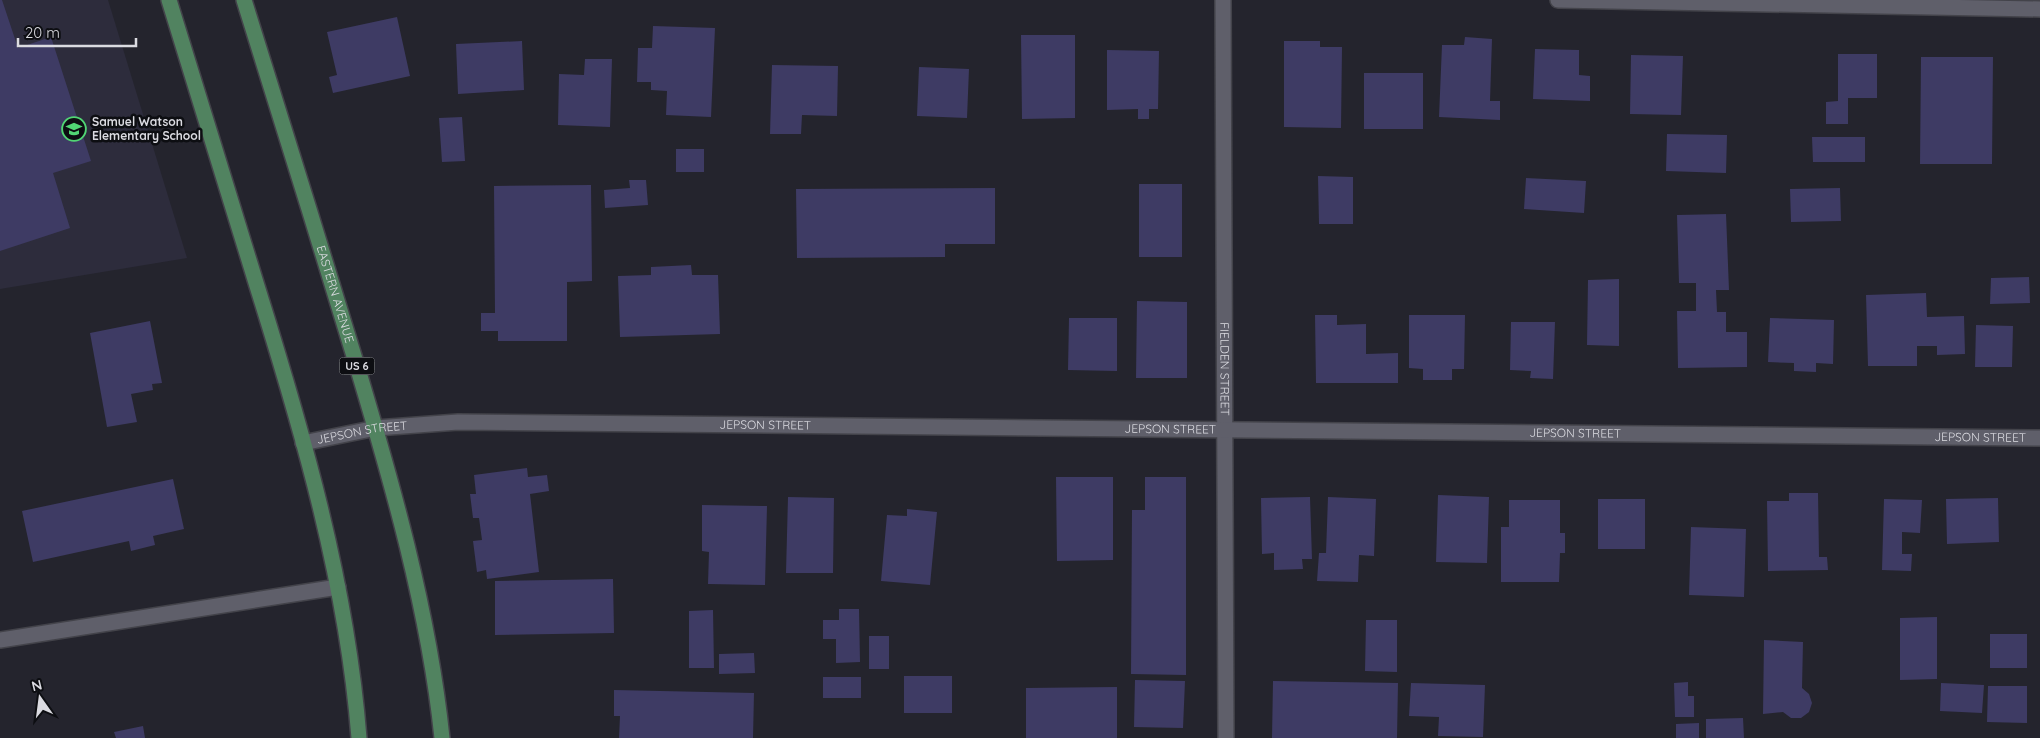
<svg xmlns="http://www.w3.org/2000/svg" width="2040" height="738" viewBox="0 0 2040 738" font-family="Quicksand,sans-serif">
  <rect width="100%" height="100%" fill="#24242d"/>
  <path fill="#2d2c3c" d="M0 0H108L187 258 0 289Z"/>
  <path fill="#3e3b64" d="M0 0H2L18 48 51 37 91 161 53 173 70 228 0 251Z
    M397 17 410 76 333 93 329 77 337 75 327 32Z
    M653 26 715 28 711 117 666 115 667 91 651 90V82H637L638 48H652Z
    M1021 35H1075V118L1022 119Z
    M1465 37 1492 39 1490 101H1500V120L1439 117 1442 45H1464Z
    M522 41 524 90 458 94 456 44Z
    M1284 41H1320V47H1342L1341 128 1284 127Z
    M1535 49 1579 50V75L1590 76V101L1533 99Z
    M1107 50 1159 51 1158 109H1149V119H1138V109L1107 110Z
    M1838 54H1877V98H1848V124H1826V102L1838 101Z
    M1631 55 1683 56 1681 115 1630 114Z
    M1921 57H1993L1992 164H1920Z
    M585 59H612L610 127 558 125 559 74 584 75Z
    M772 65 838 66 837 116 802 115 801 134H770Z
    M919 67 969 69 967 118 917 116Z
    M1364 73H1423V129H1364Z
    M462 117 465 161 442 162 439 118Z
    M1667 134 1727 135 1726 173 1666 171Z
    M1812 137H1865V162H1813Z
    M676 149H704V172H676Z
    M1318 176 1353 177V224H1319Z
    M1526 178 1586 181 1584 213 1524 209Z
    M629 180H646L648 205 605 208 604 190 630 188Z
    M1139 184H1182V257H1139Z
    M591 185 592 281 567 282V341H498V331H481V313H495L494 186Z
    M995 188V244H945V257L797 258 796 189Z
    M1840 188 1841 221 1791 222 1790 189Z
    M1726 214 1729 290H1716L1717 312H1726V332H1747V367L1678 368 1677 311H1696V283H1679L1677 215Z
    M691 265 692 275H718L720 334 620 337 618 276 651 275V267Z
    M2029 277 2030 303 1990 304 1991 278Z
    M1619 279V346L1587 345 1588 280Z
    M1926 293 1927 317 1964 316 1965 354 1937 355V346H1917V366H1868L1866 295Z
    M1137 301 1187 302V378H1136Z
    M1315 315H1337V325L1366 324V354L1398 353V383H1316Z
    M1409 315H1465L1464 369H1452V380H1423V369L1409 368Z
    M1069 318H1117V371L1068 370Z
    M1770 318 1834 320 1833 364 1816 363V372L1794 371V363L1768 362Z
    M150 321 162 383 152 384 153 390 131 394 137 422 107 427 90 333Z
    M1511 322H1555L1553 379 1530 378 1531 371 1510 370Z
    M1976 325 2013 326 2012 367H1975Z
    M527 468 528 477 547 475 549 491 530 494 539 572 487 579 486 570 477 572 473 541 482 540 479 518H473L470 494H476L474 475Z
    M1056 477H1113V560L1057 561Z
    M1145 477H1186V675L1131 674 1132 510H1145Z
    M173 479 184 529 153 536 155 545 131 551 129 541 33 562 22 511Z
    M1789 493H1818L1819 557H1827L1828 570 1768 571 1767 501H1789Z
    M1438 495 1489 497 1487 563 1436 562Z
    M788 497 834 498 833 573H786Z
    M1310 497 1312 559H1302L1303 569 1274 570V553L1262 554 1261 498Z
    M1328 497 1376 499 1374 556 1359 555 1358 582 1317 581 1319 553H1326Z
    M1998 498 1999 542 1947 544 1946 499Z
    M1598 499H1645V549H1598Z
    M1884 499 1922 500 1920 533 1902 532V554H1912L1911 571 1882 570Z
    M1509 500H1560V533H1565V553H1560L1559 582H1501V527H1509Z
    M702 505 767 506 765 585 708 584 709 552 702 551Z
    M907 509 937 512 930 585 881 581 887 515 907 516Z
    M1691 527 1746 529 1744 597 1689 595Z
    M613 579 614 633 495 635V581Z
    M839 609H859L860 662 836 663V639H823V620H839Z
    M713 610 714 668H689V611Z
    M1937 617V679L1900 680V618Z
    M1366 620H1397V672L1365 671Z
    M1990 634H2027V668H1990Z
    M869 636H889V669H869Z
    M1764 640 1803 642 1802 688 1809 694 1812 703 1809 712 1801 718H1791L1783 712 1763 714Z
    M754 653 755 673 719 674V654Z
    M904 676H952V713H904Z
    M823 677H861V698H823Z
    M1135 680 1185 681 1183 728 1134 727Z
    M1273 681 1398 683 1397 738H1272Z
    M1688 682V696H1694V717H1675L1674 683Z
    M1411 683 1485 685 1483 737 1438 736 1439 717 1409 716Z
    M1941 683 1984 685 1982 713 1940 711Z
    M1988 686H2027V723L1987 722Z
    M1117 687V738H1026V688Z
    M614 690 754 693 753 738H619L620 716H614Z
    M1743 718 1744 738H1706V719Z
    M1699 723V738H1676V724Z
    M143 726 145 738H116L114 732Z"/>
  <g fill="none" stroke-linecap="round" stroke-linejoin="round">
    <g stroke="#43434a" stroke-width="18">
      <g id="minor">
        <path id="s1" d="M1223 0 1226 738"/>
        <path d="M1558 0 2040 9"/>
        <path id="s2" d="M303 443 376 428 458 422 2040 438"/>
        <path d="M0 640 338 587"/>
      </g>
    </g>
    <g stroke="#43434a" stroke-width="18">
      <g id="major">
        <path d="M169 0C198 95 228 191 257 286 303 433 347 584 359 738"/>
        <path id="s3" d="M244 0C281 119 318 237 354 356 391 479 429 611 442 738"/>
      </g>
    </g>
    <use href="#minor" stroke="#5f5f6a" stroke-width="15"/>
    <use href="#major" stroke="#518360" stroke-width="15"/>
  </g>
  <defs>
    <g id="school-ring" transform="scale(1.25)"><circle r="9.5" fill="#0d0e12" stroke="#51d674" stroke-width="1.5"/><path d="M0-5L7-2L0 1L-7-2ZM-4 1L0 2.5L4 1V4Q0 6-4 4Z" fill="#51d674"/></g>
  </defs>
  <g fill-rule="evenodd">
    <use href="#school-ring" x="74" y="129"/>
  </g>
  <g text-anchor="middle" stroke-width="5" stroke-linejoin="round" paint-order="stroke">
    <rect fill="#0d0e12" stroke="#9d9ea3" stroke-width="1" x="339.5" y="357.5" width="35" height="17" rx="4"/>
    <g font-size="11" font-weight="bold" fill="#dbdbe1">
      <text x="357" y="370">US 6</text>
    </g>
    <g font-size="12" font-weight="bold" fill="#dbdbe1" stroke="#0d0e12" text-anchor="start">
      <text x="92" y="126">Samuel Watson<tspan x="92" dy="14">Elementary School</tspan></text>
    </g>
    <g font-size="12" fill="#dbdbe1" stroke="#0d0e12">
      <text dy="4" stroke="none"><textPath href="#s3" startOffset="308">EASTERN AVENUE</textPath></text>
      <text dy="4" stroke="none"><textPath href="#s1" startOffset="369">FIELDEN STREET</textPath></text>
      <text dy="4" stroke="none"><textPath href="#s2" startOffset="464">JEPSON STREET</textPath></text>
      <text dy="4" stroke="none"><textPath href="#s2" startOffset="869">JEPSON STREET</textPath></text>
      <text dy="4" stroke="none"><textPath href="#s2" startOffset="60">JEPSON STREET</textPath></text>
      <text dy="4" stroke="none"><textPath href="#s2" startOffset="1274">JEPSON STREET</textPath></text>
      <text dy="4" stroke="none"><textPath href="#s2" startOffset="1679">JEPSON STREET</textPath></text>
    </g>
  </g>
  <g transform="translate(40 698) rotate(346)" stroke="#0d0e12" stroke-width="4" paint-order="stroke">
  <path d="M0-4L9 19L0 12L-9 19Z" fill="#dbdbe1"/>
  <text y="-8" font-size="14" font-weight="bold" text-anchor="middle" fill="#dbdbe1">N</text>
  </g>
  <path d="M18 38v8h118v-8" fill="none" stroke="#dbdbe1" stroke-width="2.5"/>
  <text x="25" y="38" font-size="15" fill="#dbdbe1" stroke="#0d0e12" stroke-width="4" paint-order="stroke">20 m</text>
</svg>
